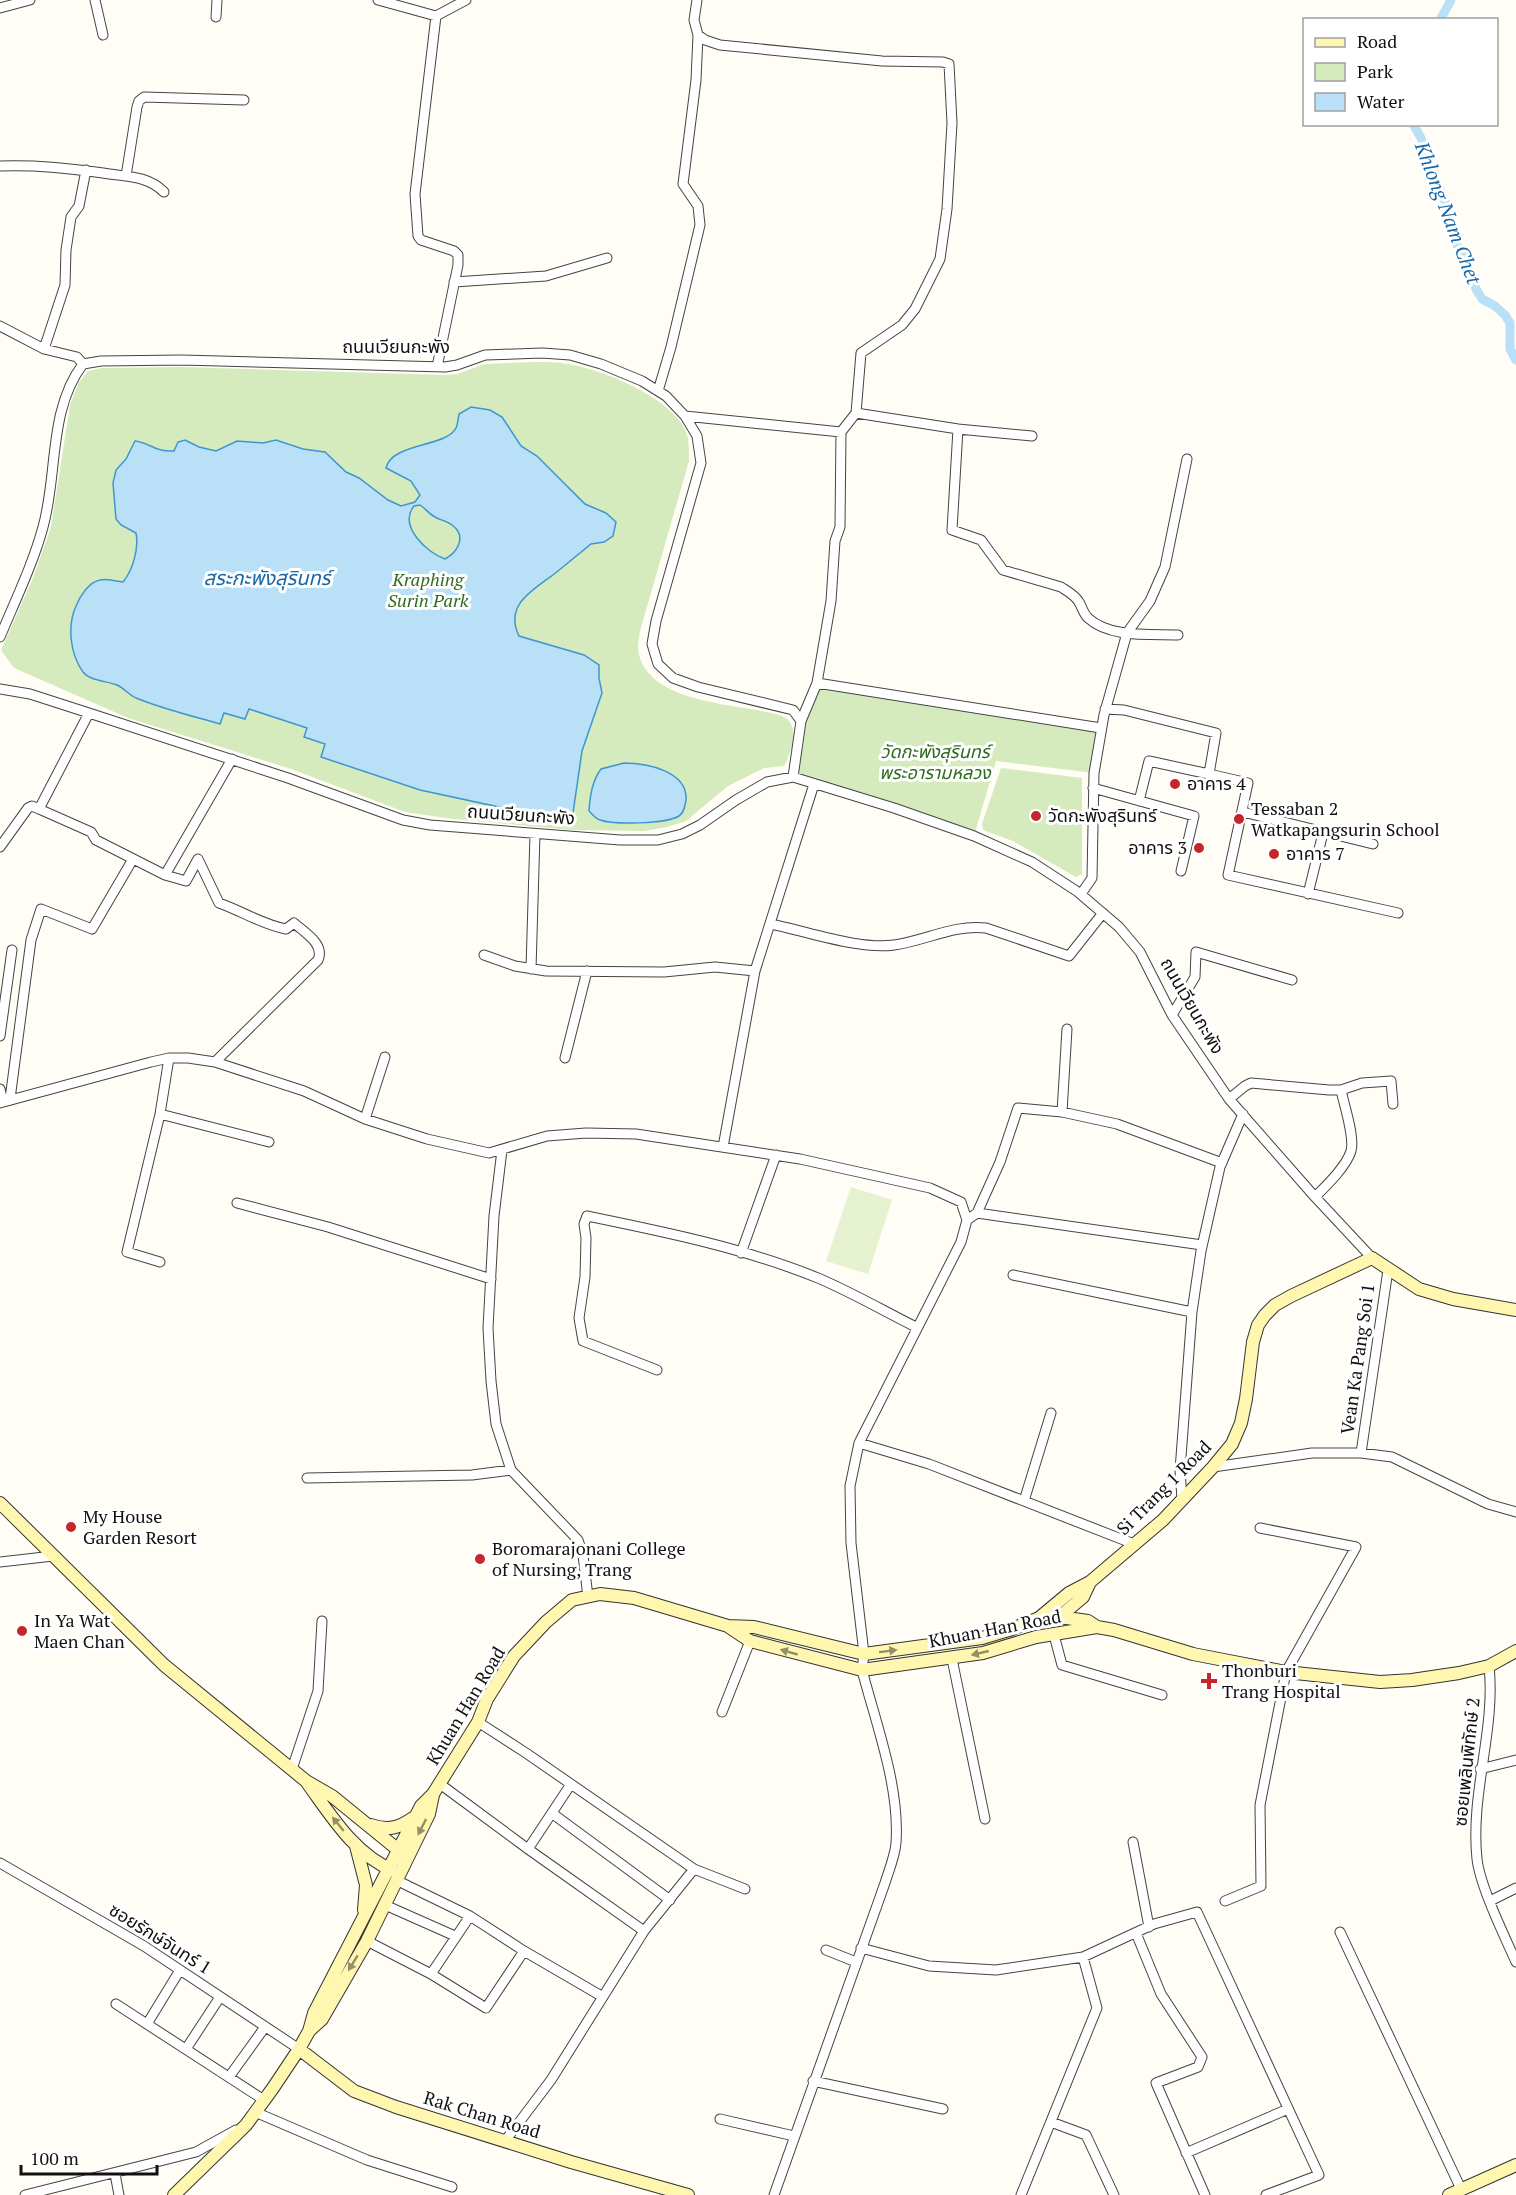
<svg xmlns="http://www.w3.org/2000/svg" width="1516" height="2195" viewBox="0 0 1516 2195" font-family="'PT Serif','Noto Sans Thai',serif">
  <rect width="100%" height="100%" fill="#fffdf5"/>
  <path fill="#d5ebbd" d="M535 362C546 362 557 362 567 364 602 369 680 400 688 438 689 445 689 454 689 461L640 631C639 636 638 643 638 649 644 698 719 703 756 710 765 712 779 713 787 719 800 730 790 754 784 766L764 768 728 786 686 821 667 827 644 831 572 830 453 819 405 812 291 769 128 718 14 668 1 650 33 578 51 527 70 405 79 382 88 371 102 368 180 367 445 375 457 374 485 364Z
    M817 683 1101 728 1094 773 996 761 974 836 793 777 800 740Z
    M1001 768 1082 778V874L1076 877 1013 841 983 830 982 824Z"/>
  <path fill="#e6f2cf" d="M851 1187 892 1200 868 1274 826 1261Z"/>
  <path fill="#b9e0f7" stroke="#3f96cf" stroke-width="1.5" fill-rule="evenodd" d="M471 407 490 410 502 417 521 446 537 456 585 504 606 513 616 522 613 536 604 542 591 544C580 553 569 562 558 571 536 589 503 603 519 636L584 655 599 665V678L602 693 582 751 573 813 564 818H550L420 790 321 757 325 744 304 737 307 728 249 709 245 719 224 713 220 724C192 716 163 709 136 698 129 695 124 688 117 685 107 681 90 681 83 672 70 654 67 626 76 606 80 596 89 582 100 580 107 578 117 582 123 582 133 570 139 548 136 533L121 525 116 519 113 483 116 470 126 459 135 441C151 443 154 452 174 451L178 442 185 440 199 447 216 451 237 441 263 443 276 440 303 449 325 452 346 472 359 478 388 500 401 506 415 502 420 495 411 481 386 468C391 443 447 447 456 428 458 424 458 418 459 414ZM420 505C426 509 429 514 435 517 440 520 447 521 452 525 467 536 458 552 445 559 427 553 398 526 414 506Z
    M624 763C646 763 688 771 686 800 685 806 684 813 679 816 666 824 614 825 600 820 595 818 593 815 589 811 590 796 592 781 601 769Z"/>
  <g fill="none" stroke-linecap="round" stroke-linejoin="round">
    <path stroke="#b9e0f7" stroke-width="9" d="M1440 20 1451 0
      M1413 124 1421 138 1438 185 1446 203 1457 245 1465 255 1476 289 1482 299 1495 306 1505 315 1510 323V349L1516 360"/>
    <g stroke="#444" stroke-width="11">
      <path id="street" d="M95 0 103 35
        M378 0 436 16
        M0 8 30 0
        M216 17 217 0
        M0 166C38 165 66 168 103 173 126 177 147 175 164 192
        M126 176 137 107 139 101 144 97 244 100
        M454 282 546 276 607 258
        M0 326 44 349 77 357 83 364
        M44 349 65 285 66 250 71 217 79 206 86 170
        M437 367 458 265V255L454 251 421 240 418 236 415 194 436 16 466 0
        M658 391 671 347 700 225 698 206 683 184 696 80 698 35
        M856 413 958 429
        M685 416 841 432 856 413 861 353 902 325 915 309 940 259 947 209 952 123 949 64 943 62 882 61 720 45 705 40 698 35 694 20 697 0
        M1032 436 958 429 952 530 981 540 1003 570 1061 587C1067 591 1075 595 1079 602 1082 607 1083 613 1088 618 1110 638 1149 634 1178 635
        M0 637C15 601 33 564 43 527 58 474 48 410 83 364L101 361 182 360 445 367 457 365 485 355 542 353 570 355 601 364 642 381 666 396 685 416 697 436 701 463 656 621 652 644 658 664 673 678 698 687 793 710 801 721 793 777
        M817 683 1101 728
        M0 689 30 694 89 713 288 778 403 820 430 825 620 840H658L682 834 700 825 736 800 767 782 793 777 894 808 974 836 1032 862 1078 892 1119 927 1140 952 1172 1015 1229 1099 1315 1197 1372 1258
        M1105 709 1124 710 1216 733 1209 774 1248 783 1228 875 1398 913
        M89 713 39 809 91 832 96 840 165 875 232 759
        M801 721 817 683 831 601 835 541 840 527 841 432
        M1093 788 1194 816 1181 871
        M1139 801 1149 761 1209 774
        M1243 812 1373 844
        M0 847 28 808 32 806 39 809
        M165 875 186 881 198 859 219 903C242 911 263 925 286 929L294 923C305 933 325 944 318 960L215 1062
        M1081 894 1092 878 1094 773 1104 715 1127 633 1150 601 1165 567 1187 459
        M1308 894 1323 833
        M770 924C807 931 858 950 894 945 925 941 954 924 986 928L1069 956 1103 913
        M484 955 515 966 546 971 664 972 715 967 755 971
        M531 969 535 834
        M1172 1015 1195 977 1196 952 1292 980
        M0 1036 12 950
        M565 1058 587 971
        M0 1089 3 1102
        M10 1099 31 940 41 909 92 929 133 859
        M1229 1099 1245 1086 1251 1083 1329 1090H1341L1362 1083 1391 1081 1393 1104
        M0 1103 151 1062 169 1058H188L215 1062 304 1091 365 1119 427 1139 489 1153 547 1136 586 1133 636 1134 800 1159 930 1188 961 1202 967 1220 961 1242 859 1443 850 1486 851 1543 864 1654 862 1670C876 1724 900 1787 896 1843 895 1856 889 1870 885 1883L774 2195
        M1062 1112 1067 1029
        M160 1114 269 1142
        M365 1119 385 1057
        M723 1147 755 971 814 784
        M502 1150 494 1216 488 1328 491 1381 496 1424 511 1470 578 1540 583 1555 588 1597
        M1315 1197C1326 1186 1346 1167 1351 1151 1355 1137 1344 1105 1341 1090
        M237 1203 328 1227 491 1279
        M977 1213 1202 1245
        M967 1220 977 1213 1000 1162 1018 1108 1062 1112 1117 1124 1222 1163
        M741 1253 776 1155
        M160 1262 127 1252 160 1114 169 1058
        M1013 1275 1192 1312
        M657 1370 583 1341 579 1318 585 1277 586 1238 584 1224 587 1216C665 1232 744 1248 818 1278 851 1292 884 1311 916 1327
        M859 1443 929 1464 1134 1544
        M1361 1453 1388 1270
        M1213 1467 1312 1453H1361L1392 1457 1488 1504 1516 1512
        M307 1478 472 1475 511 1470
        M1182 1499 1180 1470 1192 1312 1201 1251 1220 1167 1243 1114
        M1024 1501 1051 1413
        M0 1562 53 1556
        M1054 1635 1062 1665 1162 1695
        M952 1659 985 1819
        M1489 1666C1496 1729 1470 1793 1477 1859 1480 1886 1504 1935 1516 1962
        M722 1712 750 1641
        M478 1722 526 1753 694 1869 745 1889
        M292 1769 318 1691 322 1621
        M1480 1769 1516 1760
        M440 1784 528 1849 644 1931
        M553 1814 670 1900
        M1133 1842 1149 1927
        M528 1849 571 1784
        M0 1863 144 1946 299 2049
        M396 1880 470 1916 524 1951 603 1997
        M1225 1901 1261 1886 1260 1805 1286 1672 1356 1547 1260 1528
        M1490 1901 1516 1888
        M385 1905 455 1936
        M1340 1932 1461 2189
        M1136 1933 1161 1994 1202 2057 1198 2067 1156 2083 1205 2195
        M367 1941 431 1974 486 2008 524 1951
        M861 1948 929 1966 996 1970 1083 1957 1154 1924 1197 1912 1319 2175 1266 2195
        M826 1950 856 1962
        M431 1974 470 1916
        M116 2004 264 2100
        M147 2024 180 1970
        M186 2049 220 1997
        M229 2077 265 2027
        M813 2081 943 2109
        M255 2112 367 2160 452 2187
        M720 2119 794 2136
        M1051 2122 1086 2135 1114 2195
        M505 2141 551 2080 644 1931 694 1869
        M1186 2153 1288 2109
        M115 2174 119 2195
        M25 2195 196 2152 236 2130
        M1021 2195 1097 2008 1083 1957"/>
    </g>
    <g stroke="#333" stroke-width="14">
      <path id="secondary" d="M0 1503 164 1665 306 1781 332 1796 407 1857
        M1039 1618 1069 1593 1090 1582 1163 1520 1213 1467 1232 1444 1241 1423 1246 1399 1253 1342 1258 1325 1265 1315 1275 1305 1291 1296 1372 1258 1419 1289 1453 1299 1516 1310
        M1057 1619 1083 1597 1090 1582
        M729 1627 750 1641 862 1670 983 1653 1036 1637 1097 1627 1114 1630 1193 1654 1286 1672 1380 1682 1412 1680 1459 1673 1489 1666 1516 1651
        M308 1784C332 1817 355 1855 394 1871
        M371 1825C388 1831 399 1828 413 1818
        M356 1846 366 1885 364 1910
        M310 2030 322 2019 367 1941 429 1814 433 1795
        M299 2049 354 2091 396 2107 571 2162 688 2195
        M174 2195 246 2125 273 2088 299 2049 309 2031 314 2013 421 1806 433 1794 478 1722 487 1699 514 1656 546 1622 572 1600 600 1594 634 1598 728 1626 754 1627 864 1654 982 1638 1012 1629 1039 1618 1059 1617 1088 1621 1097 1627
        M1449 2195 1516 2165"/>
    </g>
    <use href="#street" stroke="#fff" stroke-width="9"/>
    <use href="#secondary" stroke="#fff6b0" stroke-width="12"/>
  </g>
  <defs><path id="oneway-solid" d="M-6-.8H1V-3.2L6.5 0L1 3.2V.8H-6Z" transform="scale(1.5)"/></defs>
  <g fill="#948f68">
    <use href="#oneway-solid" transform="translate(888 1651) rotate(-7)"/>
    <use href="#oneway-solid" transform="translate(789 1652) rotate(-164)"/>
    <use href="#oneway-solid" transform="translate(980 1653) rotate(167)"/>
    <use href="#oneway-solid" transform="translate(338 1824) rotate(-129)"/>
    <use href="#oneway-solid" transform="translate(422 1827) rotate(117)"/>
    <use href="#oneway-solid" transform="translate(353 1963) rotate(121)"/>
  </g>
  <g fill="#c4262e" stroke="#fff" stroke-width="2">
    <circle cx="1175" cy="784" r="6"/>
    <circle cx="1036" cy="816" r="6"/>
    <circle cx="1239" cy="819" r="6"/>
    <circle cx="1199" cy="848" r="6"/>
    <circle cx="1274" cy="854" r="6"/>
    <circle cx="71" cy="1527" r="6"/>
    <circle cx="480" cy="1559" r="6"/>
    <circle cx="22" cy="1631" r="6"/>
    <path d="M1206 1672h6v6h6v6h-6v6h-6v-6h-6v-6h6z"/>
  </g>
  <g text-anchor="middle" stroke-width="6" stroke-linejoin="round" paint-order="stroke">
    <g font-size="18" fill="#111" stroke="#fff">
      <text x="396" y="353">ถนนเวียนกะพัง</text>
      <text transform="translate(521 815) rotate(4)" y="6">ถนนเวียนกะพัง</text>
      <text transform="translate(1192 1006) rotate(60)" y="6">ถนนเวียนกะพัง</text>
      <text transform="translate(1358 1359) rotate(-82)" y="6">Vean Ka Pang Soi 1</text>
      <text transform="translate(1164 1488) rotate(-45)" y="6">Si Trang 1 Road</text>
      <text transform="translate(995 1629) rotate(-11)" y="6">Khuan Han Road</text>
      <text transform="translate(466 1706) rotate(-59)" y="6">Khuan Han Road</text>
      <text transform="translate(1467 1762) rotate(-84)" y="6">ซอยเพลินพิทักษ์ 2</text>
      <text transform="translate(160 1939) rotate(32)" y="6">ซอยรักษ์จันทร์ 1</text>
      <text transform="translate(482 2115) rotate(17)" y="6">Rak Chan Road</text>
    </g>
    <g font-size="18" font-style="italic" fill="#2f6b1f" stroke="#fff">
      <text x="428" y="586">Kraphing<tspan x="428" dy="21">Surin Park</tspan></text>
      <text x="935" y="758">วัดกะพังสุรินทร์<tspan x="935" dy="21">พระอารามหลวง</tspan></text>
    </g>
    <g font-size="18" fill="#111" stroke="#fff" text-anchor="start">
      <text x="1187" y="790">อาคาร 4</text>
      <text x="1251" y="815">Tessaban 2<tspan x="1251" dy="21">Watkapangsurin School</tspan></text>
      <text x="1048" y="822">วัดกะพังสุรินทร์</text>
      <text x="1187" y="854" text-anchor="end">อาคาร 3</text>
      <text x="1286" y="860">อาคาร 7</text>
      <text x="83" y="1523">My House<tspan x="83" dy="21">Garden Resort</tspan></text>
      <text x="492" y="1555">Boromarajonani College<tspan x="492" dy="21">of Nursing, Trang</tspan></text>
      <text x="34" y="1627">In Ya Wat<tspan x="34" dy="21">Maen Chan</tspan></text>
      <text x="1222" y="1677">Thonburi<tspan x="1222" dy="21">Trang Hospital</tspan></text>
    </g>
    <g font-size="20" font-style="italic" fill="#1768a6" stroke="#fff">
      <text transform="translate(1448 213) rotate(69)" y="7">Khlong Nam Chet</text>
      <text x="267" y="585">สระกะพังสุรินทร์</text>
    </g>
  </g>
  <rect x="1303" y="18" width="195" height="108" fill="#ffffff" stroke="#a0a0a0" stroke-width="1.5"/>
  <rect x="1315" y="38" width="30" height="9" fill="#fff6b0" stroke="#a0a0a0" stroke-width="1.5"/>
  <text x="1357" y="48" font-size="18" fill="#111111">Road</text>
  <rect x="1315" y="63" width="30" height="18" fill="#d5ebbd" stroke="#a0a0a0" stroke-width="1.5"/>
  <text x="1357" y="78" font-size="18" fill="#111111">Park</text>
  <rect x="1315" y="93" width="30" height="18" fill="#b9e0f7" stroke="#a0a0a0" stroke-width="1.5"/>
  <text x="1357" y="108" font-size="18" fill="#111111">Water</text>
  <path d="M21 2165v9h136v-9" fill="none" stroke="#111111" stroke-width="3"/>
  <text x="30" y="2165" font-size="18" fill="#111111" stroke="#ffffff" stroke-width="4.5" paint-order="stroke">100 m</text>
</svg>
